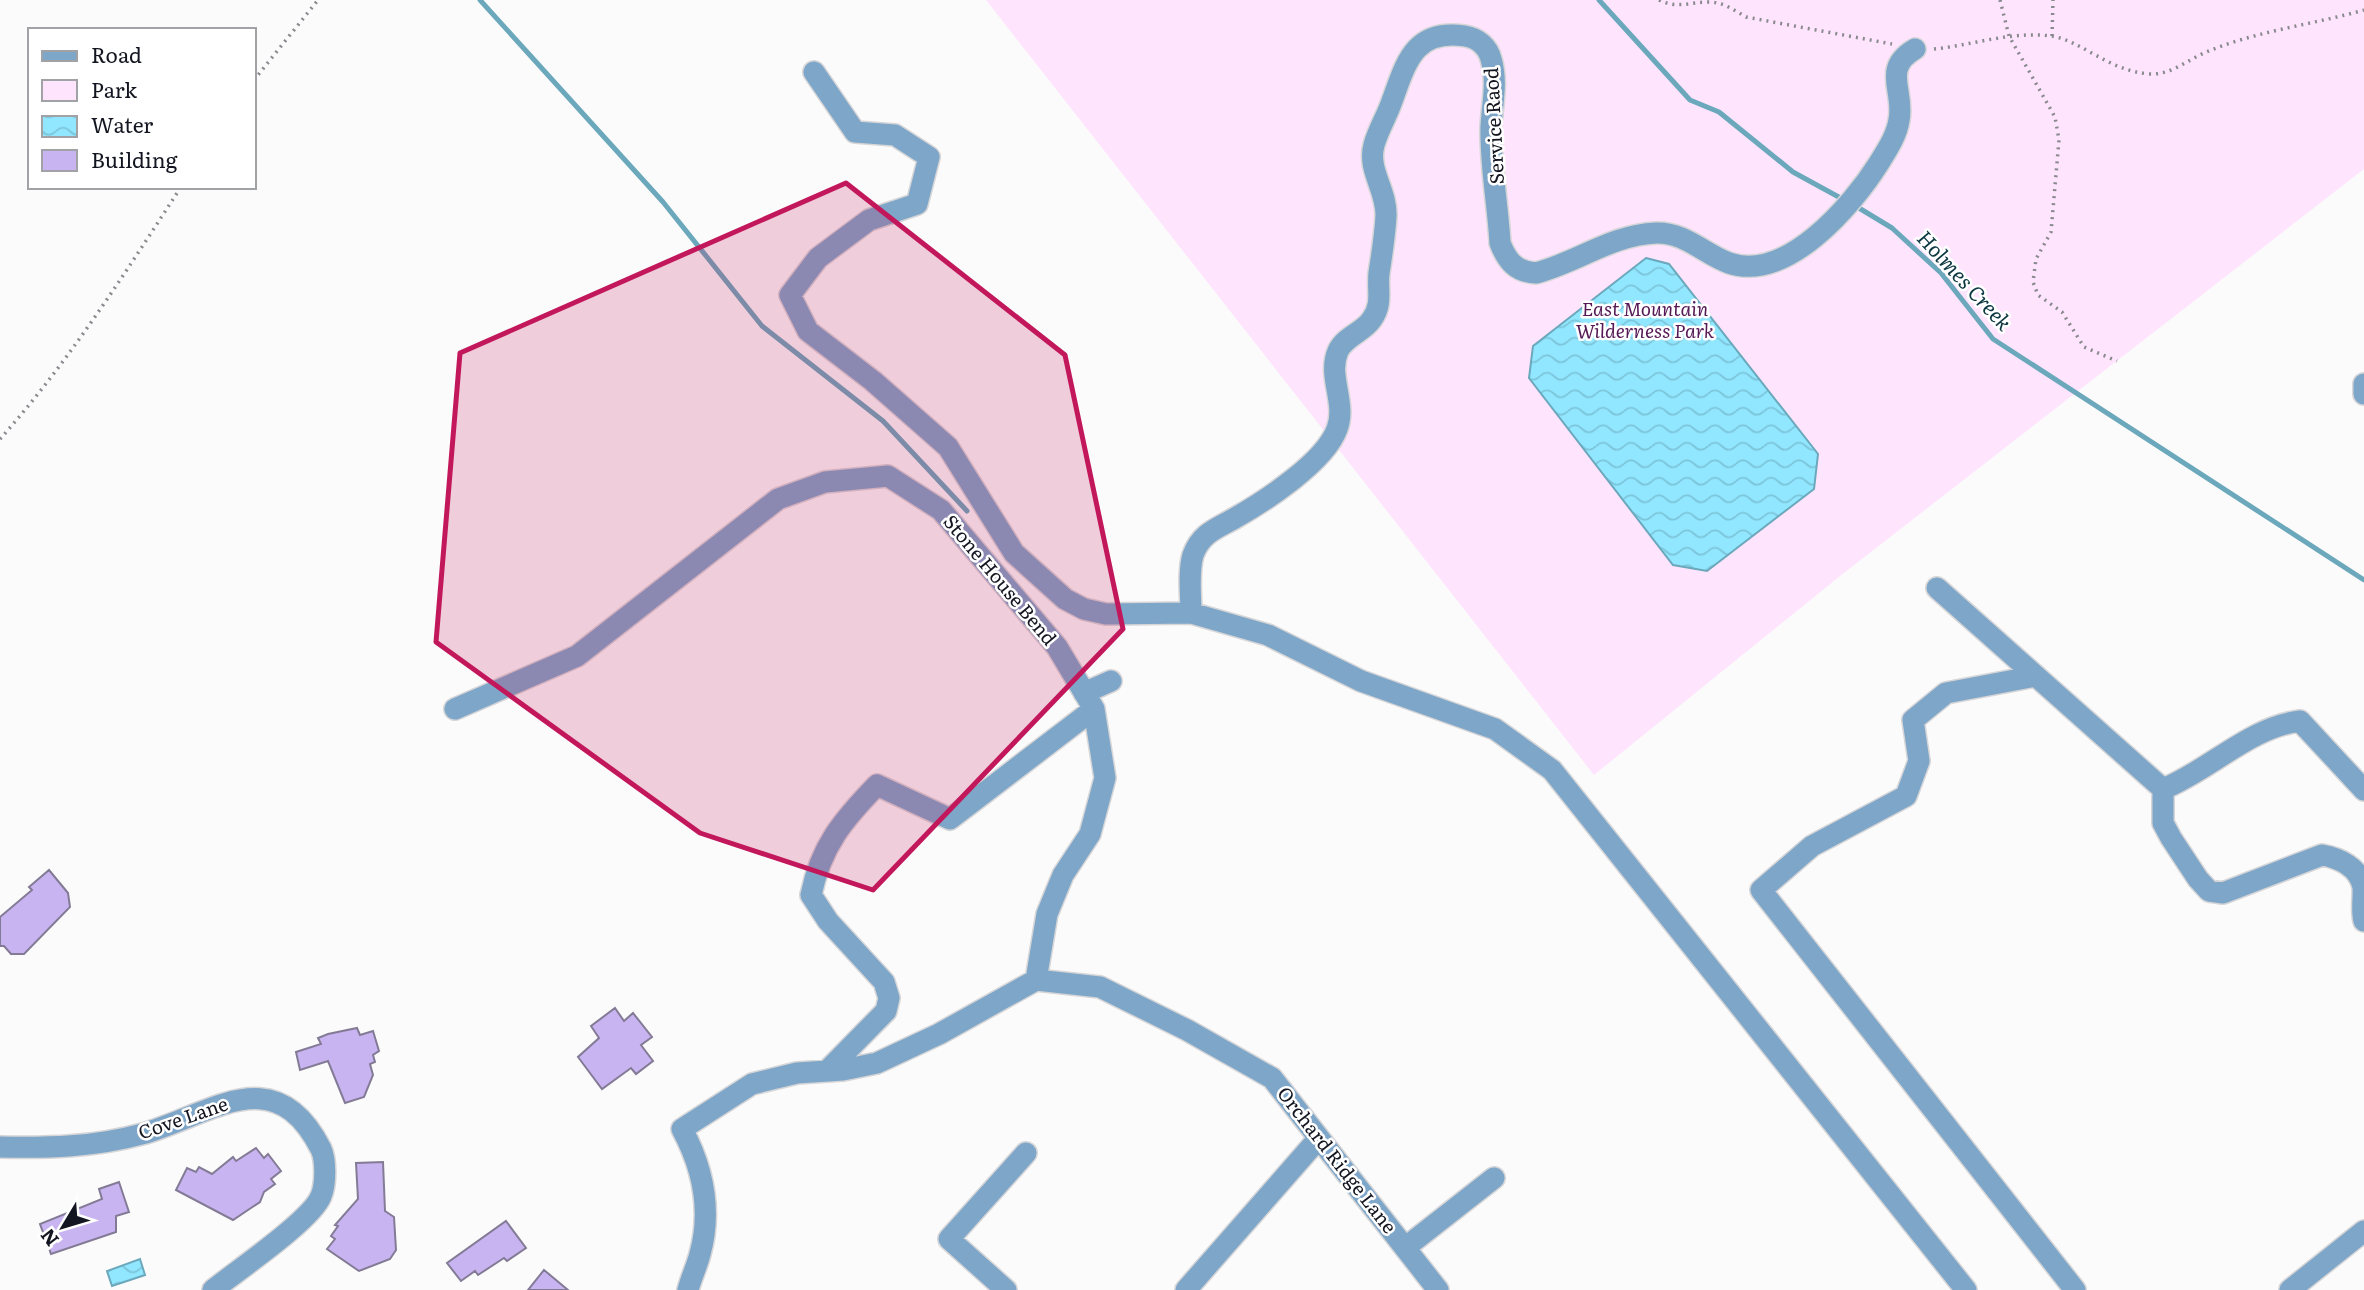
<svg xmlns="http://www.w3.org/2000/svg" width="2364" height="1290" viewBox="0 0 2364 1290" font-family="Literata,serif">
  <defs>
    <pattern id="water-waves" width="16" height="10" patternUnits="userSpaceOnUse" patternTransform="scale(1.75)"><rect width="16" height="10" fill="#91e7ff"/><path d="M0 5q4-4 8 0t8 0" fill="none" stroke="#7cc5da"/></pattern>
  </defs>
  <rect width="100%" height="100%" fill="#fbfbfb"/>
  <path fill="#ffe4fd" d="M986 0H2364V169L1840 576 1594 775Z"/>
  <path fill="url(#water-waves)" stroke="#6ba8bc" stroke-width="2" d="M1646 258 1669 264 1818 454 1814 489 1707 571 1673 565 1529 378 1533 346Z
    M140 1259 145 1275 112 1286 107 1271Z"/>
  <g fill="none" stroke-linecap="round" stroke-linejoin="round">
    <path stroke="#6ba8bc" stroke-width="5" d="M480 0 663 202 762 326 883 421 967 511
      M1599 0 1690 100 1719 112 1793 172 1846 201
      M1854 205 1892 228 1941 273 1993 339 2364 580"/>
  </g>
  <path fill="#c9b4f2" stroke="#837b95" stroke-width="2" d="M49 870 68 893 70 907 24 954H11L4 946H0V917L32 890 29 887Z
    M615 1008 624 1021 633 1013 652 1037 641 1045 653 1061 636 1074 631 1068 602 1089 578 1057 599 1038 591 1026Z
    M357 1028 360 1035 373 1031 379 1051 373 1055 375 1062 370 1064 373 1075 364 1097 345 1103 328 1061 300 1070 296 1052 321 1044 318 1038 328 1034Z
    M256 1148 264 1158 268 1154 281 1171 271 1179 275 1184 264 1192 260 1202 233 1220 176 1190 187 1168 196 1172 199 1167 212 1174 233 1157 236 1161Z
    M383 1162 385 1211 394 1217 396 1250 390 1259 359 1271 327 1249 335 1239 331 1236 338 1226 335 1225 358 1199 356 1163Z
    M119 1182 129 1212 116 1216V1232L51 1254 40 1224 102 1199 99 1189Z
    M506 1221 526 1248 507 1261 504 1258 478 1275 475 1271 461 1281 447 1263Z
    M544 1270 568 1290H528Z"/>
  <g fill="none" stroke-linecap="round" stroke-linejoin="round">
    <g stroke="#d6d6d8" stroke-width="24">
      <path id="minor" d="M814 72 855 132 895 135 929 157 917 204 869 220 818 258 790 295 808 331 873 381 948 447 1014 553 1065 599 1084 609 1106 614 1191 613 1268 635 1361 681 1495 729 1552 770 1966 1290
        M2364 384V394
        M1937 588 2163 789C2210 770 2250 727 2300 721L2364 790
        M1191 613C1191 596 1188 572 1193 555 1201 533 1216 529 1235 518 1265 501 1325 462 1337 429 1347 403 1327 376 1338 351 1345 336 1364 332 1372 319 1383 304 1377 290 1379 273 1382 254 1385 235 1386 216 1387 190 1367 170 1374 145 1378 130 1387 116 1392 101 1406 63 1414 28 1465 36 1478 38 1488 47 1491 59 1498 82 1492 104 1491 127 1490 165 1498 205 1500 243 1507 261 1516 272 1536 273 1578 262 1611 235 1656 233 1685 232 1704 254 1729 263 1786 283 1852 206 1879 163 1887 150 1897 135 1899 120 1905 91 1881 69 1915 49
        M2036 676 1946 693 1913 720 1919 761 1906 796 1812 846 1761 890 2075 1290
        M1084 693 1111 681
        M455 709 577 656 778 499 825 482 888 476 941 510 1057 647 1094 709 1105 778 1090 834 1063 875 1047 914 1036 980
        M2163 789V823L2171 838 2198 879 2209 891 2223 893 2322 855C2339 858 2359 867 2363 887 2364 898 2361 909 2364 921
        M827 1071 886 1011 889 998 884 982 828 921 811 895C821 846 843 820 877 785L950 819 1094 709
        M0 1147C48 1148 95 1147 142 1134 212 1114 275 1058 321 1149 326 1160 326 1184 321 1196 312 1220 235 1272 213 1290
        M1406 1247 1494 1178
        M688 1290C691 1278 697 1266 700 1254 712 1210 703 1168 682 1129L752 1084 797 1073 843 1070 877 1063 939 1034 1036 980 1100 987 1187 1030 1272 1078 1438 1290
        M1006 1290 949 1239 1026 1153
        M1186 1290 1319 1138
        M2290 1290 2364 1231"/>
    </g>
    <path stroke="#898a8f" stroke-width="3.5" stroke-dasharray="2 5" stroke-linecap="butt" d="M1659 0C1677 9 1691 2 1709 2 1723 2 1734 10 1746 17L1892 44
      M2000 0 2009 36 2055 117 2059 140 2051 232 2036 259 2033 282 2038 295 2062 312 2084 347 2117 361
      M2052 36 2053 0
      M1934 49C1973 45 2011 31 2051 36 2083 41 2108 71 2150 74 2170 75 2186 61 2204 53 2255 31 2311 25 2364 10
      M254 80 318 0
      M0 439C68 363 125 273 181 187"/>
    <use href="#minor" stroke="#7ea6c9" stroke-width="21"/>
  </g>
  <path fill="#c2185b" fill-opacity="0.2" stroke="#c2185b" stroke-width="5" stroke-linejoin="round" d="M846 183 1065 355 1123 629 873 890 700 833 436 642 460 353Z"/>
  <g text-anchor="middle" stroke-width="5" stroke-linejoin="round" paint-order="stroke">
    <g font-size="19" fill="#131620" stroke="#fff">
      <text transform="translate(1494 126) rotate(-93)" y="7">Service Raod</text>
      <text transform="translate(1000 580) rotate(50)" y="7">Stone House Bend</text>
      <text transform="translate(183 1118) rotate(-19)" y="7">Cove Lane</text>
      <text transform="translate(1337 1160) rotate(52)" y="7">Orchard Ridge Lane</text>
    </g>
    <g font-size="19" font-style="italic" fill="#551955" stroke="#fff">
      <text x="1645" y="316">East Mountain<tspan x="1645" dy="22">Wilderness Park</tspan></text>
    </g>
    <g font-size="21" font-style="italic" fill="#0d3741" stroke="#fff">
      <text transform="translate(1964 281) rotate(47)" y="7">Holmes Creek</text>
    </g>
  </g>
  <rect x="28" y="28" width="228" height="161" fill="#ffffff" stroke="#a1a2a6" stroke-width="2"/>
  <rect x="42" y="51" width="35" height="10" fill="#7ea6c9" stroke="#a1a2a6" stroke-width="2"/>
  <text x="91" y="63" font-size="21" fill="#131620">Road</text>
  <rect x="42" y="80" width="35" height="21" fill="#ffe4fd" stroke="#a1a2a6" stroke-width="2"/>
  <text x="91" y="98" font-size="21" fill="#131620">Park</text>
  <rect x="42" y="116" width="35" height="21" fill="url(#water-waves)" stroke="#a1a2a6" stroke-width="2"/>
  <text x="91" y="133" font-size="21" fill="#131620">Water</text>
  <rect x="42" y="150" width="35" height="21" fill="#c9b4f2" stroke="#a1a2a6" stroke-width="2"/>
  <text x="91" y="168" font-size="21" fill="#131620">Building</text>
  <g transform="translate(63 1227) rotate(232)" stroke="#ffffff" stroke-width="5" paint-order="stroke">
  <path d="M0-5L12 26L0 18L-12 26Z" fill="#131620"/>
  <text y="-10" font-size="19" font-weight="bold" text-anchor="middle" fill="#131620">N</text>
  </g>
</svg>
